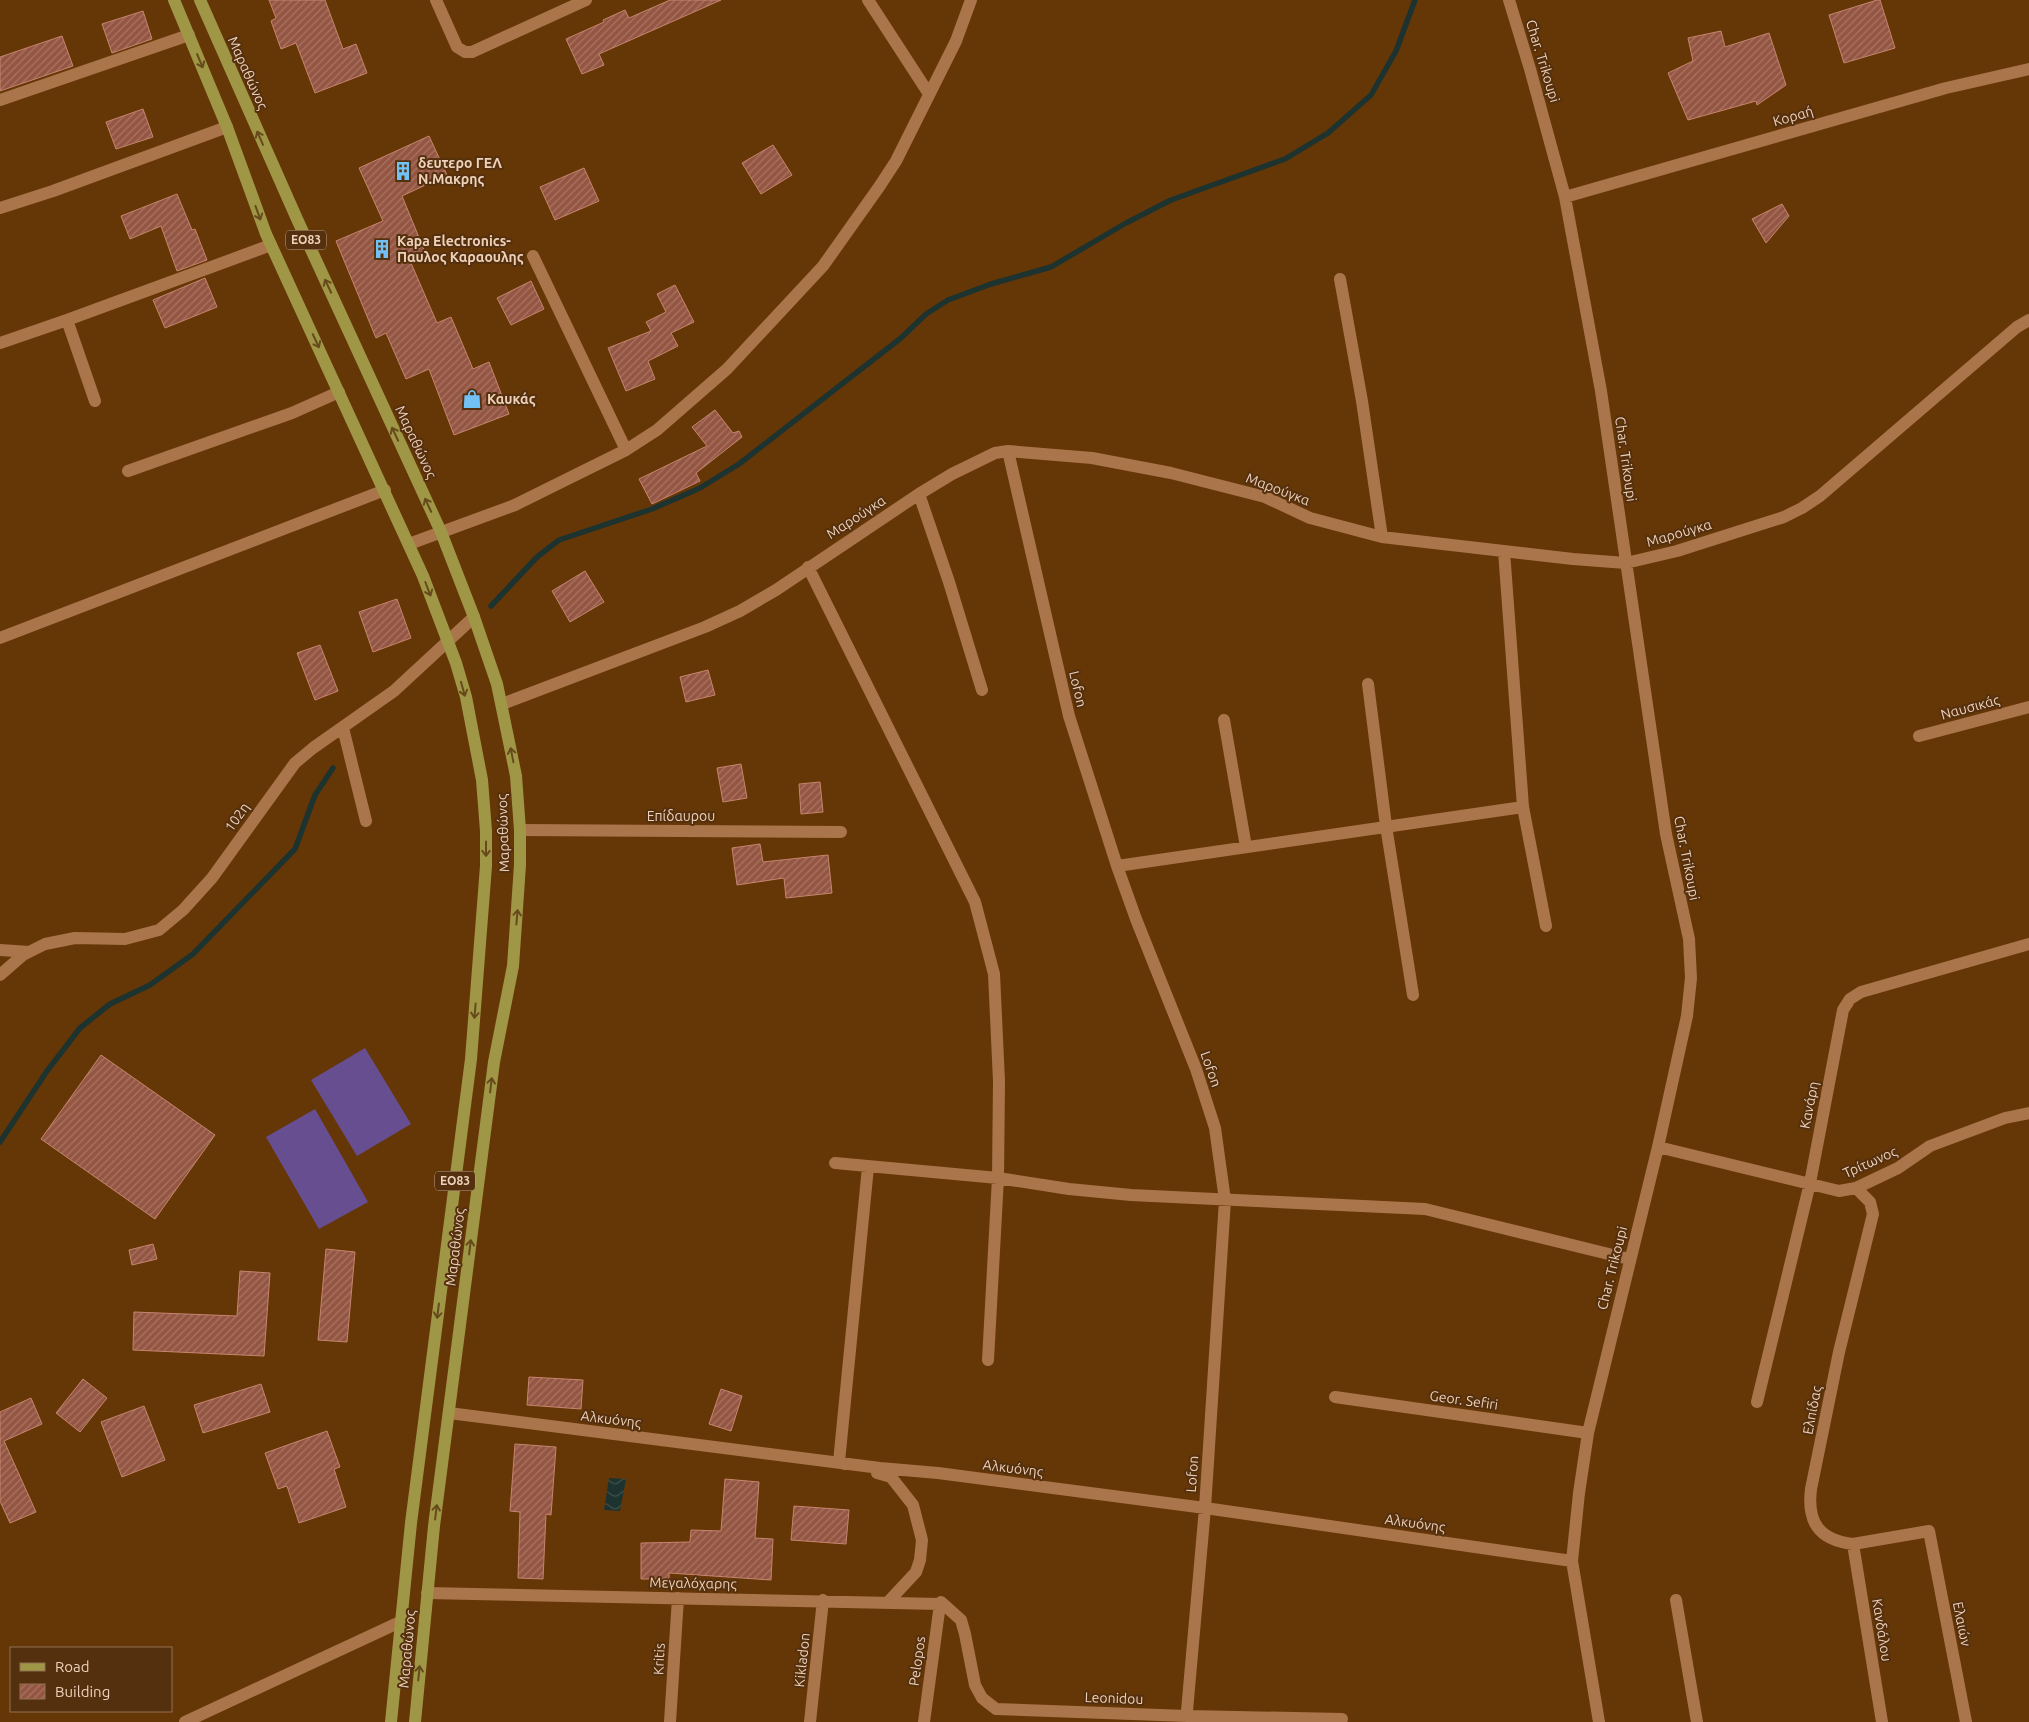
<svg xmlns="http://www.w3.org/2000/svg" width="2029" height="1722" viewBox="0 0 2029 1722" font-family="Ubuntu,sans-serif">
  <defs>
    <pattern id="water-waves" width="16" height="10" patternUnits="userSpaceOnUse" patternTransform="scale(1.25)"><rect width="16" height="10" fill="#1d332f"/><path d="M0 5q4-4 8 0t8 0" fill="none" stroke="#3e504b"/></pattern>
    <pattern id="building-hatch" width="6" height="6" patternUnits="userSpaceOnUse" patternTransform="scale(1.25)"><rect width="6" height="6" fill="#945642"/><path d="M-1 1l2-2M0 6l6-6M5 7l2-2" fill="none" stroke="#a87564"/></pattern>
  </defs>
  <rect width="100%" height="100%" fill="#663706"/>
  <path fill="#664e91" d="M365 1048 411 1124 357 1156 311 1080Z
    M315 1109 368 1202 319 1229 266 1137Z"/>
  <path fill="url(#water-waves)" d="M609 1478 626 1479 620 1511 604 1510Z"/>
  <g fill="none" stroke-linecap="round" stroke-linejoin="round">
    <path stroke="#1d332f" stroke-width="5.5" d="M491 606 537 557 559 540 652 509 700 488 739 464 901 338 926 314 948 300 991 284 1051 267 1126 223 1171 200 1285 159 1328 133 1371 95 1396 51 1415 0
      M0 1142 47 1071 80 1028 110 1004 150 985 193 954 295 849 315 795 333 768"/>
  </g>
  <path fill="url(#building-hatch)" stroke="#c6856f" d="M269 0H325L343 49 356 44 367 73 315 93 296 43 281 49 271 21 276 18Z
    M670 0H721L599 54 604 65 582 74 566 39 604 22 603 20 625 10 629 18Z
    M1877 0H1880L1895 48 1844 63 1829 15Z
    M143 11 152 39 112 53 102 24Z
    M1721 31 1725 47 1769 33 1786 85 1757 105 1756 101 1688 120 1668 73 1693 61 1688 38Z
    M62 36 73 66 0 91V57Z
    M143 109 153 137 116 149 106 122Z
    M429 136 447 175 402 196 427 257 411 263 437 323 451 317 473 369 489 362 509 414 454 435 429 369 406 379 386 333 376 338 336 241 383 221 359 168Z
    M773 145 792 175 761 194 742 163Z
    M584 168 599 201 555 220 540 187Z
    M177 194 192 230 195 229 207 260 177 271 161 226 130 239 121 216Z
    M1782 204 1789 216 1766 243 1752 219Z
    M205 278 217 307 165 328 153 300Z
    M531 281 544 309 511 325 497 298Z
    M675 285 694 322 671 333 678 346 648 361 655 379 626 391 608 348 651 331 646 322 666 312 657 294Z
    M715 410 733 433 739 431 742 437 696 473 700 481 652 504 639 479 707 446 692 427Z
    M585 571 604 602 570 622 552 591Z
    M397 599 411 638 373 652 359 612Z
    M320 645 338 691 315 700 297 653Z
    M708 670 715 695 686 702 680 677Z
    M741 764 747 798 723 802 717 768Z
    M820 782 823 812 801 814 799 784Z
    M760 844 763 862 828 855 832 893 786 898 784 878 737 885 732 848Z
    M101 1055 215 1135 155 1219 41 1139Z
    M153 1244 157 1259 132 1265 129 1250Z
    M326 1249 355 1252 347 1342 318 1340Z
    M240 1271 270 1273 264 1356 133 1350 134 1312 237 1316Z
    M529 1377 583 1380 581 1409 527 1405Z
    M83 1379 107 1398 80 1432 56 1413Z
    M261 1384 270 1412 203 1433 194 1405Z
    M721 1389 742 1396 731 1431 709 1424Z
    M31 1398 42 1424 4 1441 36 1512 10 1523 0 1501V1412Z
    M144 1406 165 1460 122 1477 101 1422Z
    M327 1431 340 1467 334 1469 346 1507 299 1523 287 1486 278 1489 265 1453Z
    M515 1444 556 1447 551 1515 546 1514 543 1579 518 1578 520 1512 510 1511Z
    M725 1479 759 1482 755 1538 773 1539 771 1580 669 1573V1579H641V1543L690 1542 691 1530 721 1531Z
    M794 1506 849 1510 846 1544 791 1540Z"/>
  <g fill="none" stroke-linecap="round" stroke-linejoin="round">
    <path stroke="#aa754b" stroke-width="12" d="M436 0 457 47 465 52H472L586 0
      M868 0 929 94
      M1509 0 1530 69 1565 197 1601 391 1666 834 1689 939 1691 978 1687 1016 1658 1147 1588 1433 1579 1493 1572 1561 1599 1722
      M0 100 189 35
      M1565 197 1946 88 2029 69
      M0 208 53 191 227 127
      M533 256 626 450
      M1340 279 1362 401 1382 537
      M67 320 95 401
      M0 343 67 320 271 245
      M1008 451 1069 716 1117 866 1136 919 1196 1069 1215 1128 1225 1200 1205 1508 1186 1722
      M128 471 292 413 339 392
      M919 494 949 582 982 690
      M409 544 515 505 626 450 657 430 727 369 823 266 879 187 896 161 956 41 971 0
      M1504 551 1523 807 1546 926
      M808 567 975 902 994 974 999 1081 998 1178 988 1360
      M0 638 385 490
      M1368 684 1386 826 1413 995
      M502 704 705 627 740 611 776 590 919 494 952 474 995 453 1008 451 1092 458 1171 473 1265 497 1310 518 1382 537 1573 559 1626 563 1677 551 1784 517 1802 508 1820 496 2017 327 2029 320
      M1224 720 1246 847
      M343 728 366 821
      M1919 736 2029 707
      M520 830 841 832
      M1117 866 1523 807
      M0 950 29 952
      M0 975 23 955 45 944 75 938 125 939 159 930 183 910 212 878 295 763 313 748 394 691 474 617
      M1658 1147 1839 1191 1856 1188 1898 1168 1930 1146 2005 1118 2029 1113
      M835 1163 998 1178 1069 1189 1131 1195 1425 1209 1629 1259
      M1856 1188 1870 1202 1873 1214 1839 1352 1811 1489C1807 1521 1818 1540 1853 1544L1929 1531 1966 1722
      M1335 1397 1588 1433
      M1757 1402 1810 1183 1843 1010 1850 999 1861 992 2029 944
      M449 1413 880 1468 938 1473 1205 1508 1572 1561
      M845 1464 839 1462 868 1167
      M877 1473 891 1477 913 1505 922 1540 920 1560 916 1572 888 1602
      M1853 1544 1882 1722
      M427 1593 940 1604 941 1602 961 1620 965 1634 975 1685 982 1698 996 1709 1187 1716 1342 1719
      M1676 1600 1697 1722
      M185 1722 400 1622
      M670 1722 678 1598
      M810 1722 823 1600
      M924 1722 940 1604"/>
    <path stroke="#a09746" stroke-width="12" d="M174 0 227 127 266 234 423 576 456 663 466 697 482 780 486 831V866L471 1059 411 1523 391 1722
      M200 0 297 219 441 532 474 617 497 684 516 776 520 830V865L513 966 494 1062 434 1526 415 1722"/>
  </g>
  <defs><path id="oneway-shaft" d="M-6 0H5M1.5-3L5.5 0L1.5 3" fill="none" stroke-width="1.6" stroke-linecap="round" stroke-linejoin="round" transform="scale(1.25)"/></defs>
  <g stroke="#674a1c">
    <use href="#oneway-shaft" transform="translate(200 61) rotate(67)"/>
    <use href="#oneway-shaft" transform="translate(260 138) rotate(-114)"/>
    <use href="#oneway-shaft" transform="translate(258 213) rotate(70)"/>
    <use href="#oneway-shaft" transform="translate(328 286) rotate(-115)"/>
    <use href="#oneway-shaft" transform="translate(316 341) rotate(65)"/>
    <use href="#oneway-shaft" transform="translate(395 434) rotate(-115)"/>
    <use href="#oneway-shaft" transform="translate(428 505) rotate(-115)"/>
    <use href="#oneway-shaft" transform="translate(428 589) rotate(69)"/>
    <use href="#oneway-shaft" transform="translate(463 689) rotate(74)"/>
    <use href="#oneway-shaft" transform="translate(512 755) rotate(-101)"/>
    <use href="#oneway-shaft" transform="translate(486 849) rotate(90)"/>
    <use href="#oneway-shaft" transform="translate(517 917) rotate(-85)"/>
    <use href="#oneway-shaft" transform="translate(475 1011) rotate(95)"/>
    <use href="#oneway-shaft" transform="translate(491 1085) rotate(-83)"/>
    <use href="#oneway-shaft" transform="translate(470 1247) rotate(-83)"/>
    <use href="#oneway-shaft" transform="translate(438 1311) rotate(97)"/>
    <use href="#oneway-shaft" transform="translate(436 1512) rotate(-83)"/>
    <use href="#oneway-shaft" transform="translate(419 1673) rotate(-84)"/>
  </g>
  <defs>
    <g id="building-bare" transform="scale(1.5)"><path d="M-4-6H4V6H1V3H-1V6H-4ZM-2.5-4.3h1.7v1.8h-1.7ZM.8-4.3h1.7v1.8H.8ZM-2.5-1h1.7V.8h-1.7ZM.8-1h1.7V.8H.8Z" fill="#72c1f5" stroke="#54300e" stroke-width="2.5" paint-order="stroke"/></g>
    <g id="shop-bare" transform="scale(1.5)"><path d="M-5-2.5h2.3a2.7 3.5 0 0 1 5.4 0H5L5.5 6h-11ZM-1.5-2.5h3a1.5 2.3 0 0 0-3 0Z" fill="#72c1f5" stroke="#54300e" stroke-width="2.5" paint-order="stroke"/></g>
  </defs>
  <g fill-rule="evenodd">
    <use href="#building-bare" x="403" y="171"/>
    <use href="#building-bare" x="382" y="249"/>
    <use href="#shop-bare" x="472" y="399"/>
  </g>
  <g text-anchor="middle" stroke-width="4" stroke-linejoin="round" paint-order="stroke">
    <g fill="#54300e" stroke="#c0a187" stroke-width="1">
      <rect x="286" y="230.5" width="40" height="19" rx="4"/>
      <rect x="435" y="1171.5" width="40" height="19" rx="4"/>
    </g>
    <g font-size="12" font-weight="bold" fill="#eed1bb">
      <text x="306" y="244">ΕΟ83</text>
      <text x="455" y="1185">ΕΟ83</text>
    </g>
    <g font-size="14" fill="#eed1bb" stroke="#54300e">
      <text transform="translate(1543 61) rotate(73)" y="5">Char. Trikoupi</text>
      <text transform="translate(248 73) rotate(66)" y="5">Μαραθώνος</text>
      <text transform="translate(1793 116) rotate(-16)" y="5">Κοραή</text>
      <text transform="translate(416 442) rotate(65)" y="5">Μαραθώνος</text>
      <text transform="translate(1626 459) rotate(82)" y="5">Char. Trikoupi</text>
      <text transform="translate(1278 489) rotate(21)" y="5">Μαρούγκα</text>
      <text transform="translate(856 517) rotate(-33)" y="5">Μαρούγκα</text>
      <text transform="translate(1679 533) rotate(-16)" y="5">Μαρούγκα</text>
      <text transform="translate(1078 689) rotate(77)" y="5">Lofon</text>
      <text transform="translate(1970 707) rotate(-15)" y="5">Ναυσικάς</text>
      <text x="681" y="821">Επίδαυρου</text>
      <text transform="translate(237 817) rotate(-55)" y="5">102η</text>
      <text transform="translate(503 833) rotate(-92)" y="5">Μαραθώνος</text>
      <text transform="translate(1687 858) rotate(79)" y="5">Char. Trikoupi</text>
      <text transform="translate(1211 1069) rotate(71)" y="5">Lofon</text>
      <text transform="translate(1809 1105) rotate(-79)" y="5">Κανάρη</text>
      <text transform="translate(1870 1162) rotate(-24)" y="5">Τρίτωνος</text>
      <text transform="translate(455 1247) rotate(-83)" y="5">Μαραθώνος</text>
      <text transform="translate(1612 1268) rotate(-76)" y="5">Char. Trikoupi</text>
      <text transform="translate(1464 1400) rotate(8)" y="5">Geor. Sefiri</text>
      <text transform="translate(1812 1410) rotate(-79)" y="5">Ελπίδας</text>
      <text transform="translate(611 1419) rotate(7)" y="5">Αλκυόνης</text>
      <text transform="translate(1013 1468) rotate(7)" y="5">Αλκυόνης</text>
      <text transform="translate(1192 1474) rotate(-86)" y="5">Lofon</text>
      <text transform="translate(1415 1523) rotate(8)" y="5">Αλκυόνης</text>
      <text transform="translate(693 1583) rotate(1)" y="5">Μεγαλόχαρης</text>
      <text transform="translate(1962 1624) rotate(79)" y="5">Ελαιών</text>
      <text transform="translate(1882 1630) rotate(81)" y="5">Κανδάλου</text>
      <text transform="translate(407 1649) rotate(-85)" y="5">Μαραθώνος</text>
      <text transform="translate(659 1659) rotate(-87)" y="5">Kritis</text>
      <text transform="translate(802 1660) rotate(-84)" y="5">Kikladon</text>
      <text transform="translate(917 1661) rotate(-82)" y="5">Pelopos</text>
      <text transform="translate(1114 1698) rotate(2)" y="5">Leonidou</text>
    </g>
    <g font-size="14" font-weight="bold" fill="#eed1bb" stroke="#54300e" text-anchor="start">
      <text x="418" y="168">δευτερο ΓΕΛ<tspan x="418" dy="16">Ν.Μακρης</tspan></text>
      <text x="397" y="246">Kapa Electronics-<tspan x="397" dy="16">Παυλος Καραουλης</tspan></text>
      <text x="487" y="404">Καυκάς</text>
    </g>
  </g>
  <rect x="10" y="1647" width="162" height="65" fill="#54300e" stroke="#927053"/>
  <rect x="20" y="1663" width="25" height="8" fill="#a09746" stroke="#927053"/>
  <text x="55" y="1672" font-size="15" fill="#eed1bb">Road</text>
  <rect x="20" y="1684" width="25" height="15" fill="url(#building-hatch)" stroke="#927053"/>
  <text x="55" y="1697" font-size="15" fill="#eed1bb">Building</text>
</svg>
